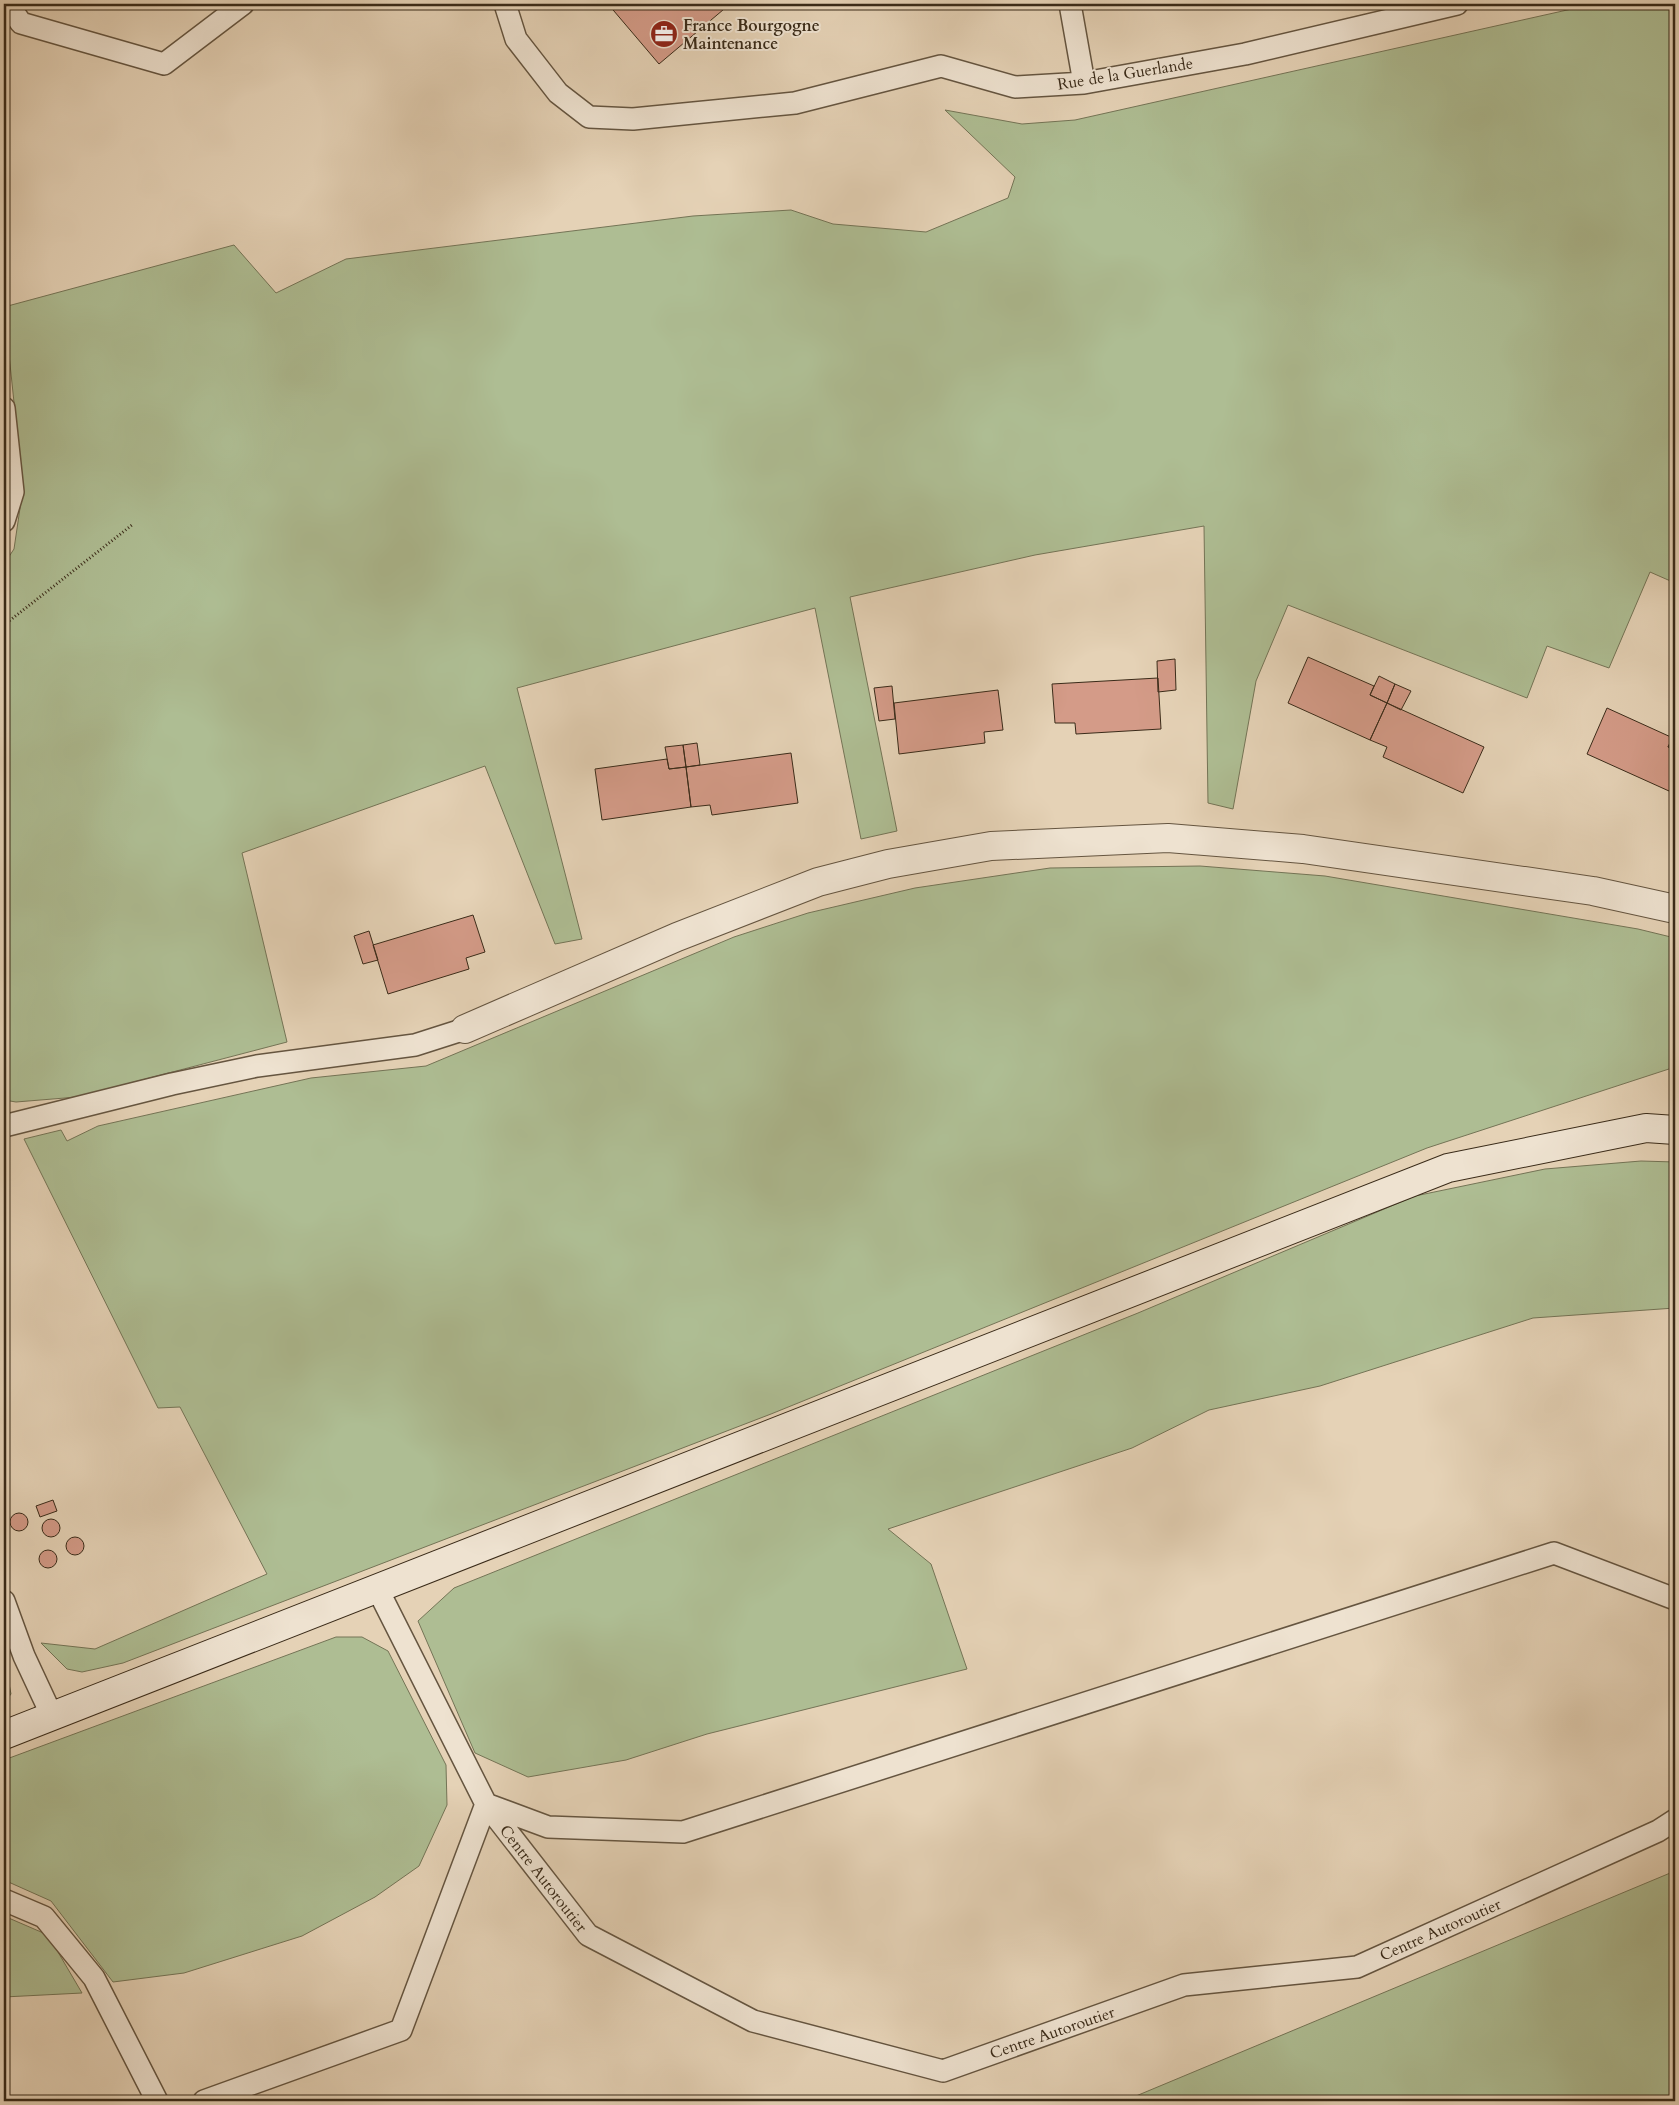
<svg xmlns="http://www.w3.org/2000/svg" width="1679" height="2105" viewBox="0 0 1679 2105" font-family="Cardo,serif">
  <rect width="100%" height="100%" fill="#e5d2b6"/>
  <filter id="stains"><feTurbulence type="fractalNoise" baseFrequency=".004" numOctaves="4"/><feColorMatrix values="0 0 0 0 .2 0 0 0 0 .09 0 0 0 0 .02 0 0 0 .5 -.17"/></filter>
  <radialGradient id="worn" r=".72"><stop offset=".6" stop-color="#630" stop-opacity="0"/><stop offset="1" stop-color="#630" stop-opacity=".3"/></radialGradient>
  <path fill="#aebd93" stroke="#747456" d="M1594 4H1675V583L1650 572 1609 668 1547 646 1527 698 1288 605 1256 681 1233 809 1208 803 1204 526 1035 555 850 597 897 831 861 839 815 608 517 688 582 939 555 944 485 766 242 853 287 1042 77 1097 16 1102 4 1100V564L14 549 23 488 4 307 234 245 276 293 346 259 693 216 791 210 833 224 926 232 1008 198 1015 177 945 110 1022 124 1075 120Z
    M1200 866 1325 876 1638 929 1675 938V1067L1427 1148 771 1414 123 1663 82 1672 67 1669 41 1643 95 1649 267 1574 180 1407 158 1408 24 1139 61 1130 67 1141 98 1126 311 1078 426 1066 734 937 808 913 915 888 1050 868Z
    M1641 1161 1675 1162V1308L1533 1318 1320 1386 1209 1410 1132 1448 888 1529 931 1564 967 1669 707 1734 626 1760 528 1777 475 1753 418 1621 454 1588 1138 1313 1415 1196 1545 1169Z
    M336 1637H362L388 1651 446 1765 447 1805 419 1866 375 1897 302 1936 184 1973 113 1982 51 1901 4 1880V1760Z
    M4 1658 11 1694 4 1703Z
    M1675 1871V2096L1658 2101H1124Z
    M4 1916 48 1935 82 1993 4 1997Z"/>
  <path fill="#d49b88" stroke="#3a2b19" d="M608 4H730L659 64Z
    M1308 657 1374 686 1370 695 1387 703 1370 740 1288 703Z
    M1175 659 1176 690 1158 692 1157 661Z
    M1379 676 1395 684 1387 703 1370 695Z
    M1158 678 1161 729 1076 734 1075 723H1055L1052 684Z
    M1395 684 1411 691 1401 710 1387 703Z
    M892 686 895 719 879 721 874 688Z
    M998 690 1003 730 984 732 985 743 899 754 894 703Z
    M1387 703 1484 747 1463 793 1383 757 1387 747 1370 740Z
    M1607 708 1673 738 1668 747 1675 750V777L1669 791 1587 754Z
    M1675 732V750L1668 747Z
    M697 743 700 765 686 767 683 745Z
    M683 745 686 767 669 769 665 747Z
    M791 753 798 803 712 815 710 805 691 807 686 767Z
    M667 759 669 769 686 767 691 807 602 820 595 769Z
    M1675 777V793L1669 791Z
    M473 915 485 952 466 958 469 969 388 994 373 945Z
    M369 931 378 960 363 964 354 936Z
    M53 1500 57 1511 40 1517 36 1506Z
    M10 1522a9 9 0 1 1 18 0a9 9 0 1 1-18 0Z
    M42 1528a9 9 0 1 1 18 0a9 9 0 1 1-18 0Z
    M66 1546a9 9 0 1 1 18 0a9 9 0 1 1-18 0Z
    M39 1559a9 9 0 1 1 18 0a9 9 0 1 1-18 0Z"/>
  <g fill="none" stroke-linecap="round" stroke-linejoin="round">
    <g stroke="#655540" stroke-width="24">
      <path id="lane" d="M8 4 21 23 164 64 243 4
        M505 4 516 39 558 93 589 117 633 119 795 103 941 66 1015 87 1084 83 1245 54 1457 4
        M1070 4 1084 83
        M4 408 13 492 4 521
        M4 1126 172 1084 257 1066 415 1045 465 1029
        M377 1588 486 1804 588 1935 753 2021 943 2071 1184 1985 1357 1967 1658 1831 1675 1820
        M4 1601 24 1656 52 1716
        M486 1804 548 1827 683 1832 1554 1553 1675 1599
        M4 1900 44 1917 94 1978 157 2101
        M204 2101 401 2030 486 1804"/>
    </g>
    <g stroke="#655540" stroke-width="30">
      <path id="street" d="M465 1029 677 937 818 882 888 864 991 846 1168 838 1303 849 1593 891 1675 909"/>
    </g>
    <g stroke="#3a2b19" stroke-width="30">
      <path id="secondary" d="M4 1735 1448 1168 1646 1128 1675 1130"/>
    </g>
    <path stroke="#3a2b19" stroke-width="3" stroke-dasharray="1 2.5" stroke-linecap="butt" d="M4 625 132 525"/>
    <use href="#lane" stroke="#eee2d0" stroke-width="21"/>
    <use href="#street" stroke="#eee2d0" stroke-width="28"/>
    <use href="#secondary" stroke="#eee2d0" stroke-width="28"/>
  </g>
  <defs>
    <g id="office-disc" transform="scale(1.4375)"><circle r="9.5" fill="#8f2418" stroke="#eee2d0"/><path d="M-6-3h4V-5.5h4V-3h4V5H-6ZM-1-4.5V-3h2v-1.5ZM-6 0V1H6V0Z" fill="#fff"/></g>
  </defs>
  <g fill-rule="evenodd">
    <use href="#office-disc" x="664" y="34"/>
  </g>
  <g text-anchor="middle" stroke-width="4" stroke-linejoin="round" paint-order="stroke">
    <g font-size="16" font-weight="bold" fill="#3a2b19" stroke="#eee2d0" text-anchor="start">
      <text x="683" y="31">France Bourgogne<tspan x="683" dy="18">Maintenance</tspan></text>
    </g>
    <g font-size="16" fill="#3a2b19" stroke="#eee2d0">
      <text transform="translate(1125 73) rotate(-9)" y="6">Rue de la Guerlande</text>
      <text transform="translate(544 1878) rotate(52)" y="6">Centre Autoroutier</text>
      <text transform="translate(1440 1929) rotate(-24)" y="6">Centre Autoroutier</text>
      <text transform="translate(1052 2032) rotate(-19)" y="6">Centre Autoroutier</text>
    </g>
  </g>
  <rect width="1679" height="2105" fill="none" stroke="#e5d2b6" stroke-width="20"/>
  <rect x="5" y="5" width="1669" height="2095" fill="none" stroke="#3a2b19" stroke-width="2.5"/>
  <rect x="10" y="10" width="1659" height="2085" fill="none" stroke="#3a2b19"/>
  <rect width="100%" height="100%" filter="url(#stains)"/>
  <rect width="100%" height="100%" fill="url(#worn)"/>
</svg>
